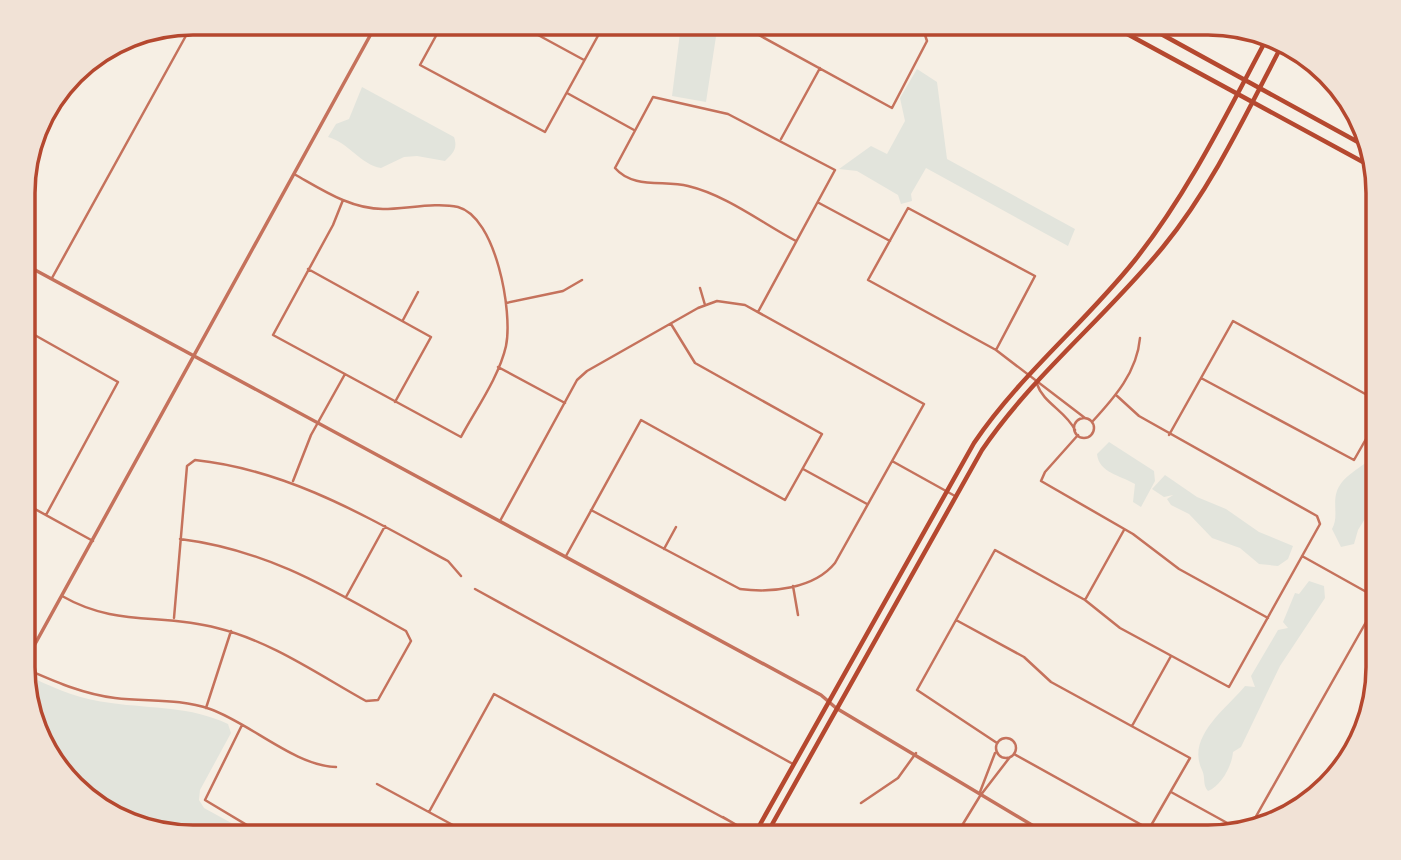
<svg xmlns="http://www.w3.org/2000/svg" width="1401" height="860" viewBox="0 0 1401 860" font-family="Ubuntu,sans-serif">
  <rect width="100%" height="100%" fill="#f6efe4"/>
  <path fill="#e2e4dc" d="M681 25H687L698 31 717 30 706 102 672 96Z
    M917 69 937 82 947 159 1075 229 1068 246 926 168 911 194 912 201 901 204 898 195 857 171 839 169 871 146 887 154 905 121 900 98Z
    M362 87 454 137C458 149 453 153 445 161L417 156 404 157 381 168C361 165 348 142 328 137L336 124 349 119Z
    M1109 442 1154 471 1155 481 1141 507 1133 502 1135 484C1120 475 1099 473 1097 454Z
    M1378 449V498L1358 530 1354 544 1341 547 1332 529C1340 515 1330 500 1340 485 1350 470 1368 466 1378 449Z
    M1165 475 1197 497 1226 509 1259 532 1293 546 1288 559 1278 566 1259 564 1240 548 1212 538 1189 514 1171 505 1167 499 1173 495 1164 497 1152 489Z
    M1309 581 1324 586 1325 598 1280 666 1241 747 1233 752C1232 766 1221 786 1208 791 1202 784 1206 778 1202 770 1186 737 1226 709 1245 686L1255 687 1251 676 1278 630 1288 628 1283 622 1295 593 1299 594Z
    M33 678C58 690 83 700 111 703 153 709 190 706 228 724L231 733 200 790 199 800 204 808 257 837H193L99 809 46 752 24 689V681Z"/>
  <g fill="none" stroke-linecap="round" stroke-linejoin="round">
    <path stroke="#c5725c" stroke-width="2.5" d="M364 23 374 28
      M443 23 420 65 545 132 605 23
      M516 23 584 60
      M691 23 700 29 709 23
      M727 23 746 28 892 108 927 41 924 32 908 23
      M567 93 634 130
      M781 139 820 68
      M294 174C321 189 350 209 383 209 406 209 436 202 458 207 496 217 513 312 506 346 499 377 476 409 461 437L273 335 333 225 343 200
      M819 203 890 241
      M308 269 431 337 395 402
      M52 278 193 23
      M700 288 705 305
      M506 303 563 291 582 280
      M758 312 835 170 728 114 653 97 615 168C633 189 664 180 688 186 726 195 762 223 796 241
      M403 320 418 292
      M24 329 118 382 46 515
      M996 350 1035 276 908 208 868 280 996 350 1085 418
      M498 367 565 403
      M1201 378 1354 460 1378 418
      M1037 384C1043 403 1066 411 1075 430
      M1074 428a10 10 0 1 1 20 0a10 10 0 1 1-20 0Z
      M1092 422C1115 397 1137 372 1140 338
      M1078 435 1045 472 1041 481 1133 534 1179 569 1268 618
      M1169 435 1233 321 1378 401
      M892 461 955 496
      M803 469 867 504
      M293 481 311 435 345 374
      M24 503 93 541
      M500 521 577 380 587 371 698 308 717 301 745 305 924 404 835 563C814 589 771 593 740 589L591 510
      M664 549 676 527
      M566 556 641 420 785 500 822 434 695 363 671 324
      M1302 556 1370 594
      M793 586 798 615
      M475 589 793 764
      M1378 589 1372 592 1369 598 1370 605 1378 609
      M62 596C116 627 160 613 217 628 271 641 319 675 366 701L378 700 411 641 406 631C331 589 268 550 180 539
      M346 597 385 526
      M1085 600 1124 530
      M174 618 187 466 195 460C289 470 367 517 448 561L461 576
      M956 620 1024 657 1051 682 1190 758 1149 829 1014 754
      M24 668C54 681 82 694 115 698 148 702 179 698 210 709 250 723 295 766 336 767
      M206 708 231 631
      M242 725 205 800 267 837
      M1132 726 1171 656
      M996 748a10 10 0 1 1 20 0a10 10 0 1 1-20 0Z
      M997 743 917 690 995 550 1085 600 1120 628 1229 687 1320 524 1317 516 1139 416 1116 395
      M377 784 475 837
      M980 792 995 753
      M1171 792 1240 830
      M861 803 898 778 916 753
      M429 812 494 694 759 837
      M723 817 752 834
      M1250 827 1374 608
      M955 837 980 796 1010 757"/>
    <path stroke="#c5725c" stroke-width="3.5" d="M24 264 821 695 836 708 1052 837
      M24 664 377 23"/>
    <path stroke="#b5482f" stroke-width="4.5" d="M1107 23 1374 168
      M1141 23 1367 147
      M753 837 974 443C1020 375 1084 324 1135 260 1188 193 1226 115 1266 40
      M765 837 982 450C1033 375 1105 318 1163 247 1212 187 1246 114 1282 45"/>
  </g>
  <path d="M0 0H1401V860H0ZM193 35H1208A158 158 0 0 1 1366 193V667A158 158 0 0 1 1208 825H193A158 158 0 0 1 35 667V193A158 158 0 0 1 193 35Z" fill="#f1e2d6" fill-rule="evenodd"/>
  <path fill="none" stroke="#b5482f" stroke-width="3.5" d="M193 35H1208A158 158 0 0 1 1366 193V667A158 158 0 0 1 1208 825H193A158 158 0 0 1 35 667V193A158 158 0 0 1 193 35Z"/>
</svg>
